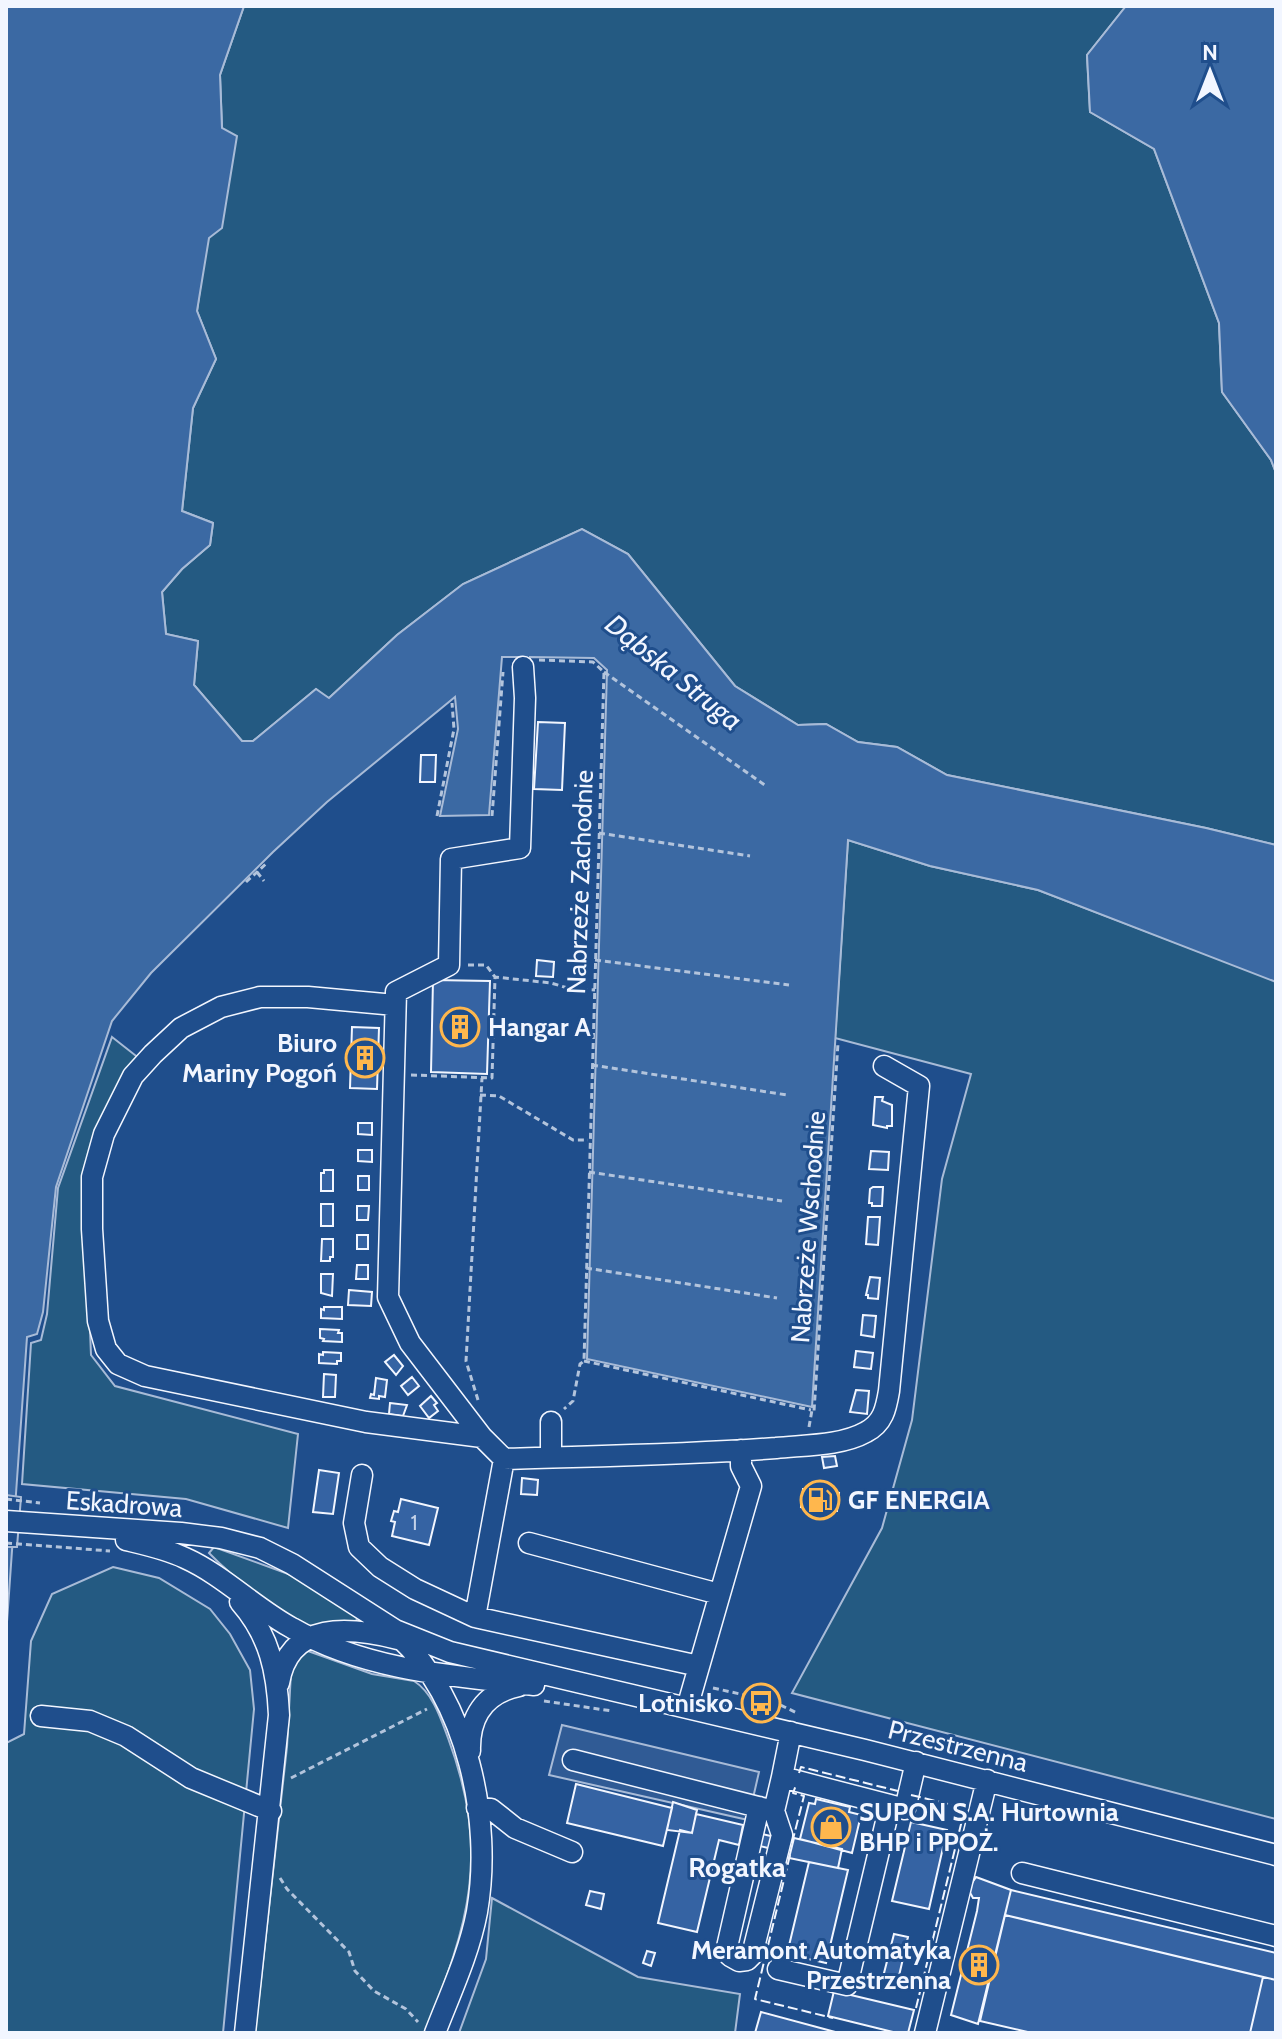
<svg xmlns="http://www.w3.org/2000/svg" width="1282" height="2039" viewBox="0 0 1282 2039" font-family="Cabin,sans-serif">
  <rect width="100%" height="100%" fill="#1f4e8c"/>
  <path fill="#245a82" stroke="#a8bbd7" stroke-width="2" d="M244 6H1126L1087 55 1090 112 1154 149 1219 323 1222 392 1271 460 1276 473V845L1206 828 947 775 897 747 858 742 826 724 798 725 735 686 628 554 582 529 463 584 397 635 328 699 316 689 253 741H242L194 685 198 641 166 634 162 592 182 569 210 545 213 523 182 511 193 408 216 359 197 311 222 128 220 75Z
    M848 840 930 866 1038 890 1276 981V1819L792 1693 882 1528 912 1420 942 1179 971 1074 835 1038Z
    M112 1037 140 1059 85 1205 91 1355 115 1386 298 1434 288 1528 186 1499 22 1484 31 1343 41 1340 47 1314 58 1188Z
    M214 1547 291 1575 353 1614 357 1618 356 1622H331L311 1628C275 1608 238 1583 209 1553Z
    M113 1567 159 1578 210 1609 230 1634 250 1670 254 1709 223 2033H6V1743L24 1734 31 1641 52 1594Z
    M308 1651 372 1674 414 1681C433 1693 441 1719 448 1738 491 1854 469 1923 425 2033H255L287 1747 291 1672 301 1654Z
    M492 1898 638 1977 740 1994 735 2033H459L486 1959Z"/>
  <path fill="#305b95" stroke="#a8bbd7" stroke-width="2" d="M562 1725 759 1772 748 1820 549 1775Z"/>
  <path fill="#3b69a3" stroke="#a8bbd7" stroke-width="2" d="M6 6H244L220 75 222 128 237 136 222 228 209 238 197 311 216 359 193 408 182 511 213 523 210 545 182 569 162 592 166 634 198 641 194 685 242 741H253L316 689 329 698 397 635 463 584 582 529 628 554 735 686 798 725 826 724 858 742 897 747 947 775 1206 828 1276 845V982L1038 890 930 866 848 840 812 1407 587 1359 607 670 594 658 530 657V667H518V657H502L489 815 440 816 458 729 455 697 327 802 273 852 151 973 112 1021 56 1187 43 1312 37 1334 27 1337 6 1636Z
    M1126 6H1276V473L1271 460 1222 392 1219 323 1154 149 1090 112 1087 55Z"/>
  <path fill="#1f4e8c" stroke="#a8bbd7" stroke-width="2" d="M6 1495 21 1497 17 1547H6Z"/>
  <path fill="#3563a3" stroke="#f2f6ff" stroke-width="2" d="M538 722 565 723 562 790 534 789Z
    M421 755H436L435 782H420Z
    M537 960 554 962 553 977 536 976Z
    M433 980 490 981 487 1074 431 1072Z
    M352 1027 379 1028 377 1089 350 1088Z
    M875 1097H883L882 1101 892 1105V1126H887V1128L873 1125Z
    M358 1123H372V1135L358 1134Z
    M358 1150H372V1162L358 1161Z
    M871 1151 889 1152 888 1170 869 1169Z
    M324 1170H333V1191H321V1173H324Z
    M358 1176H369V1190H358Z
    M873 1187H883L882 1206H872V1203H869L870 1189Z
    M321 1204H333V1226H321Z
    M357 1206H369L368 1220H357Z
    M868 1217H880L878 1245 866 1244Z
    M357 1235H368V1249H357Z
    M322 1239H333V1257H330V1261H321Z
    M357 1265H368V1279H356Z
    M321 1274H333L332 1296 321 1293Z
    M870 1277 880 1278 878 1299 868 1298V1295H866Z
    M349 1290 372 1292 371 1306 348 1305Z
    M324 1307H342V1319L321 1318V1309L324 1310Z
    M863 1315 876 1316 874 1337 861 1335Z
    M320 1329 339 1330 338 1333H342V1342L323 1341 324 1339 320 1338Z
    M856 1351 873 1353 871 1369 854 1367Z
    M323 1352 341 1353V1361H337V1364L319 1363V1354L323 1355Z
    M394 1355 403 1366 396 1375 385 1362Z
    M324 1374 336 1375 335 1397H323Z
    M412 1377 419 1386 408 1395 401 1386Z
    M376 1378 387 1380 385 1397 379 1396V1399L370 1398 371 1394 374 1395Z
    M856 1390 869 1391 867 1414 850 1412Z
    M431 1396 437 1403 434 1405 438 1411 429 1418 420 1406Z
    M390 1403 407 1405 403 1416 389 1414Z
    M835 1456 837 1466 824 1468 822 1457Z
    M319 1470 339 1473 333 1514 313 1512Z
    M522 1478 538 1480 537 1495 521 1494Z
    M803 1489 839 1493 837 1511 801 1507Z
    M401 1499 438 1508 429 1545 392 1536 395 1522 391 1521 394 1511 398 1512Z
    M576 1784 672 1808 663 1846 567 1823Z
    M816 1799 850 1807 849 1812 861 1815 852 1853 800 1839 809 1803 815 1804Z
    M673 1802 697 1810 692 1833 667 1830Z
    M696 1814 743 1825 739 1845 719 1840 697 1932 658 1923 680 1830 692 1833Z
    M911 1822 947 1830 929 1909 892 1901Z
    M762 1834 775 1837 772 1849 760 1846Z
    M794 1838 842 1849 838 1868 789 1858Z
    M809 1862 848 1870 826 1963 787 1954Z
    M976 1877 1011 1890 978 2024 951 2015 977 1911 979 1898H973L968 1889Z
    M1011 1890 1276 1953V1980L1005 1915Z
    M590 1891 604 1894 601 1909 586 1905Z
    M1005 1915 1263 1977 1250 2033H1032L980 2021Z
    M894 1934 908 1937 898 1980 883 1977Z
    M647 1951 655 1953 651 1966 643 1963Z
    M1263 1977 1276 1980V2033H1250Z
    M834 1991 914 2010 908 2033H897L828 2016Z
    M761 2012 839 2033H755Z"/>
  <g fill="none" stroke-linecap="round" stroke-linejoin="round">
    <g stroke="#f2f6ff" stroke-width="23">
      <path id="minor" d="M523 667 525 698 520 848 451 859 449 965 396 992 388 1297 410 1343 482 1437 504 1459C595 1456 686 1455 776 1448 804 1445 841 1446 866 1432 883 1423 886 1409 889 1391L919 1086 884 1066
        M395 1005 308 997H260L221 1007 181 1028 153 1054 133 1076 104 1134 92 1177V1229L98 1321 106 1349 118 1364 145 1376 366 1422 482 1437
        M551 1422V1457
        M504 1459 475 1617 699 1666
        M362 1475 354 1523 359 1547 380 1567 415 1589 475 1617
        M6 1521 181 1533 221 1538 260 1548 292 1564 395 1630 450 1652 865 1750 1276 1855
        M126 1540C147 1545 166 1549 185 1558 223 1575 255 1608 292 1628 365 1670 451 1676 534 1685
        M529 1543 719 1594
        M240 1602C270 1636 277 1672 279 1715L245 2033
        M398 1636C467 1700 493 1820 477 1912 469 1954 450 1994 435 2033
        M279 1683C289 1620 351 1627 398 1639
        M687 1708 751 1486 741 1466V1450
        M41 1716 90 1721 126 1736 191 1778 271 1811
        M470 1751C469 1717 484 1693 519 1686
        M573 1760 774 1811 782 1777 905 1809 916 1762
        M782 1777 791 1732
        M759 1807 727 1947 730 1956 739 1961 747 1960 752 1955 782 1835 774 1811
        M477 1808 491 1809 515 1828 572 1852
        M1022 1873 1276 1936
        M778 1969 847 1985 890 1805
        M925 2033 987 1780"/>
    </g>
    <path stroke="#b3c4dc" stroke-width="3" stroke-dasharray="6 4" stroke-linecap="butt" d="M539 660 593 662 604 672 584 1361 580 1364 573 1401 564 1409
      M604 672 766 786
      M437 816 454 729 452 703
      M492 816 503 672
      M599 833 750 856
      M257 872 264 881
      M246 882 268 862
      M595 960 789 985
      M468 965H486L495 977
      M592 1065 787 1095
      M411 1075 492 1078 495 977 551 983 571 989 595 990
      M480 1095 499 1096 573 1140H588
      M589 1172 782 1201
      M586 1268 777 1298
      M584 1361 811 1410
      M478 1400 466 1361 482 1078
      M809 1427 812 1410 814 1411 838 1043
      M6 1499 40 1503
      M6 1543 110 1551
      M713 1688 772 1701 797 1713
      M544 1701 612 1711
      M291 1778 427 1709
      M280 1878 287 1889 349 1952 355 1971 374 1991 406 2009 418 2022"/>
    <use href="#minor" stroke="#1f4e8c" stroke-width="20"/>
    <path stroke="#f2f6ff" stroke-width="2" stroke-dasharray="10 4" stroke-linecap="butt" d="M799 1773 801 1767 898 1791
      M911 1795 965 1808 916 2008
      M792 1843 804 1796 793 1793 796 1785
      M790 1855 755 1999 833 2018"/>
  </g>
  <defs>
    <g id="building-ring" transform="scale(2)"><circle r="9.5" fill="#1f4e8c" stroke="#ffb74d" stroke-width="1.5"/><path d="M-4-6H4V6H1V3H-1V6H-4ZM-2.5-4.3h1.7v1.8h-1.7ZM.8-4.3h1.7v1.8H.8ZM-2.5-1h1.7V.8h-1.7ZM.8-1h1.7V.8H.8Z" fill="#ffb74d"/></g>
    <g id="fuel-ring" transform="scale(2)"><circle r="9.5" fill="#1f4e8c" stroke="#ffb74d" stroke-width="1.5"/><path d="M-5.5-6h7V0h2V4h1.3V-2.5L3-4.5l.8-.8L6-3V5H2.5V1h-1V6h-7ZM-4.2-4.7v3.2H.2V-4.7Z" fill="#ffb74d"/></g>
    <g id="bus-ring" transform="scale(2)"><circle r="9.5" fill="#1f4e8c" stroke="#ffb74d" stroke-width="1.5"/><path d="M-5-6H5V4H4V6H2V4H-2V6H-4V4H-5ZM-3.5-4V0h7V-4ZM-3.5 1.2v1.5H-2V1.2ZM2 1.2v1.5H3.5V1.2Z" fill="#ffb74d"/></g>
    <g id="shop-ring" transform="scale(2)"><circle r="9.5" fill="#1f4e8c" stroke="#ffb74d" stroke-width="1.5"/><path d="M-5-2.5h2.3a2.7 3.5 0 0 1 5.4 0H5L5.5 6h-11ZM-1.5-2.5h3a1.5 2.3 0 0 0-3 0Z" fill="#ffb74d"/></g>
  </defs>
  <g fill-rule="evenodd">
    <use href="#building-ring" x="460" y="1027"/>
    <use href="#building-ring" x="365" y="1058"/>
    <use href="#fuel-ring" x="820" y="1500"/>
    <use href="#bus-ring" x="761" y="1703"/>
    <use href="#shop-ring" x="831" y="1827"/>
    <use href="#building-ring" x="979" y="1965"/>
  </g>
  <g text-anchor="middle" stroke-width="6" stroke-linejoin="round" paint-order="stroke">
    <g font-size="22" fill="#c3d1e8">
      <text x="414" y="1530">1</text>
    </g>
    <g font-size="26" fill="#f2f6ff" stroke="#1f4e8c">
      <text transform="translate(580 882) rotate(-88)" y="9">Nabrzeże Zachodnie</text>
      <text transform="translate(808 1227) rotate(-86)" y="9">Nabrzeże Wschodnie</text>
      <text transform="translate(124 1504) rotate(4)" y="9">Eskadrowa</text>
      <text transform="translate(958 1746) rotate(14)" y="9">Przestrzenna</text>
    </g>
    <g font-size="26" font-weight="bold" fill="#f2f6ff" stroke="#1f4e8c" text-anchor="start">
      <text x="488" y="1036">Hangar A</text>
      <text x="337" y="1052" text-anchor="end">Biuro<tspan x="337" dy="30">Mariny Pogoń</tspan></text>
      <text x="848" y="1509">GF ENERGIA</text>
      <text x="733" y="1712" text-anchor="end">Lotnisko</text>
      <text x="859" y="1821">SUPON S.A. Hurtownia<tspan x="859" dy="30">BHP i PPOŻ.</tspan></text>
      <text x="951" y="1959" text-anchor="end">Meramont Automatyka<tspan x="951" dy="30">Przestrzenna</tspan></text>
    </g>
    <g font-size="28" font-style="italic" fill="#f2f6ff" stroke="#1f4e8c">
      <text transform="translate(674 672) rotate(39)" y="10">Dąbska Struga</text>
    </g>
    <g font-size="28" font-weight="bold" fill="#f2f6ff" stroke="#1f4e8c">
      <text x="737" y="1877">Rogatka</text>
    </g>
  </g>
  <rect width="1282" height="2039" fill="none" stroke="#f2f6ff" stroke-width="16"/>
  <g transform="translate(1210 72)" stroke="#1f4e8c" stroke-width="6" paint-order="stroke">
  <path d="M0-6L14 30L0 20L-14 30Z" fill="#f2f6ff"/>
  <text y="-12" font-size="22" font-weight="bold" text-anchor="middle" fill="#f2f6ff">N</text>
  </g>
</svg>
